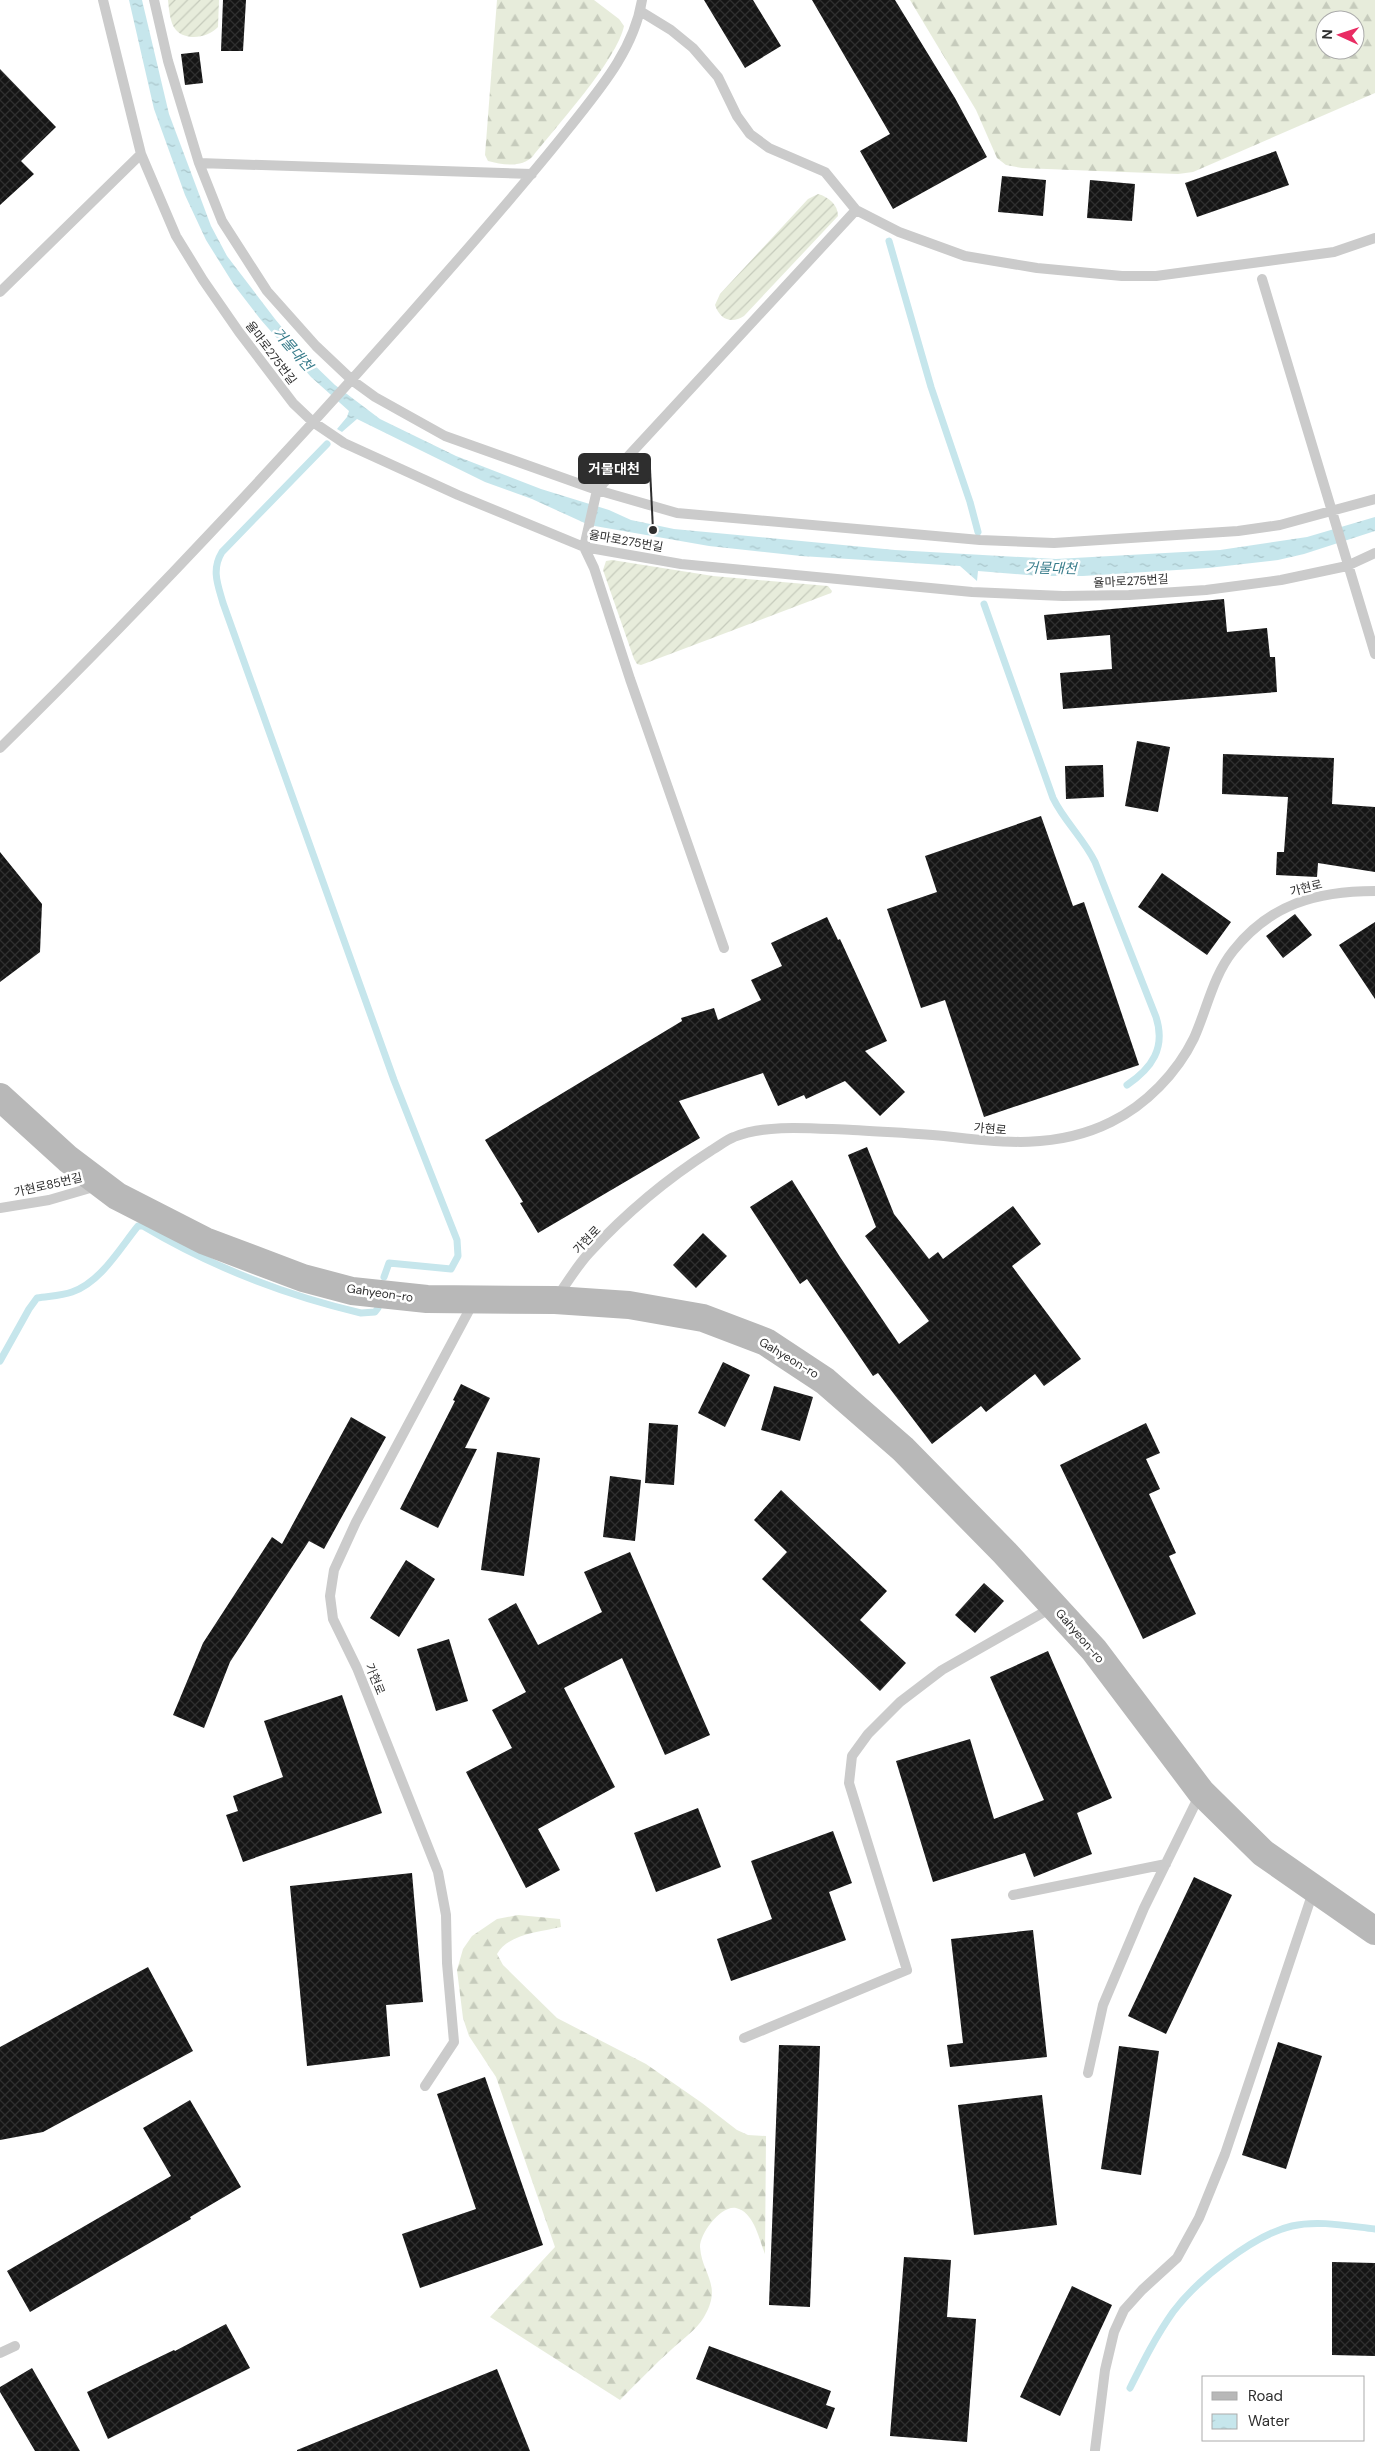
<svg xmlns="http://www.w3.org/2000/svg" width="1375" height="2451" viewBox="0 0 1375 2451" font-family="'DM Sans','Noto Sans KR',sans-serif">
  <defs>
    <pattern id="forest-firs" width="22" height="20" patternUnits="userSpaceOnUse" patternTransform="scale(1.25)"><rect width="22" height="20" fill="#e7ecdb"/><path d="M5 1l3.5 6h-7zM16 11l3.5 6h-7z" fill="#c6cbbc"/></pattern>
    <pattern id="garden-furrows" width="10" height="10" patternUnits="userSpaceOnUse" patternTransform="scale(1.25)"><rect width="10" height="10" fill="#e7ecdb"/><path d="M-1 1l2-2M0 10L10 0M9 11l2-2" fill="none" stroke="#c6cbbc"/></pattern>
    <pattern id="water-ripples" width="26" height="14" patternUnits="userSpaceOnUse" patternTransform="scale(1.25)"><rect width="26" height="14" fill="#c6e6ec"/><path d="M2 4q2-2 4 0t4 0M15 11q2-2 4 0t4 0" fill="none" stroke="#aac6cb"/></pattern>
    <pattern id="building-cross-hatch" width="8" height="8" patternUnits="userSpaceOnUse" patternTransform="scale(1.25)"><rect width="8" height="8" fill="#151515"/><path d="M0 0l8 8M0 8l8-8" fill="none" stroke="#2f2f2f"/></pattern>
  </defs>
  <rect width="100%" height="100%" fill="#fff"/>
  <path fill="url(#forest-firs)" fill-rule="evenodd" d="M497 0H594L619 19 624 26C617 60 556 127 533 156 522 168 503 165 488 161L485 155Z
    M910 0H1375V93L1193 172 1178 174 1097 171 1022 168 1006 165 997 158 976 110ZM1325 20H1355V50H1325Z
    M518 1915 560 1919 561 1927C540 1932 508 1934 497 1954L503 1965 557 2018 646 2064 702 2103 737 2130 748 2135 766 2136 765 2254C759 2239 754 2212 736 2208 721 2205 700 2233 700 2247 702 2275 723 2285 704 2317 696 2330 684 2338 672 2349 654 2365 637 2383 620 2400L490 2317 555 2247 496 2077 469 2036 463 2018 457 1970 463 1949 472 1936 497 1919Z"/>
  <path fill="url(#garden-furrows)" d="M168 0H219L218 27C209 37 187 42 176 30 170 24 169 9 168 0Z
    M818 194C829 197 838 205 838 216L744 316C732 324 720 320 715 305L720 294 808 199Z
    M612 560 713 576 828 586 832 591 831 593 641 665 637 664 634 659 603 570 606 561Z"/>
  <path fill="url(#water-ripples)" d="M129 0H142L169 114 211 226 227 256 275 319 308 359 335 385 380 419 456 456 541 489 609 510 631 520 674 529 895 550 1056 559 1220 550 1307 537 1375 517V531L1304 554 1278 560 1208 568 1083 576H1040L978 571 977 581 960 566 801 556 709 546 589 525 532 499 485 482 357 419 342 432 337 429 347 417 349 411 311 377 261 320 234 285 206 240 185 195 154 109Z"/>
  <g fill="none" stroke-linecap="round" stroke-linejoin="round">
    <path stroke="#c6e6ec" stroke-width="7" d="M889 241 931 387 970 502 978 532
      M327 444 222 552C211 570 218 585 223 603L394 1080 457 1240 458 1256 451 1269 389 1263 384 1277
      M984 604 1053 798C1064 821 1084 839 1095 862L1156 1017C1166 1048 1152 1068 1127 1085
      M0 1361 29 1309 37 1298C49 1296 61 1296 72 1292 101 1282 120 1248 138 1226H143C210 1266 285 1295 361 1313L375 1312 378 1308
      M1130 2388C1143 2362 1156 2336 1173 2312 1197 2280 1253 2235 1292 2226 1318 2220 1348 2226 1375 2229"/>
  </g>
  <path fill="url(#building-cross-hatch)" d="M223 0H246L243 51H221Z
    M704 0H753L781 46 745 68Z
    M812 0H895L955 98 987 157 893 209 860 151 890 134Z
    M199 52 203 83 185 85 181 54Z
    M0 69 56 127 21 161 34 174 0 205Z
    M1276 151 1289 185 1197 217 1185 183Z
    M1002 176 1046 180 1043 216 998 212Z
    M1090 180 1135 184 1132 221 1087 218Z
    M1224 599 1227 632 1267 628 1270 657H1275L1277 692 1063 709 1060 673 1112 669 1110 635 1047 640 1044 615Z
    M1137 741 1170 747 1158 812 1125 806Z
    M1223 754 1334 758 1332 804 1375 807V872L1318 863 1317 877 1276 875 1277 852H1284L1288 797 1222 794Z
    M1103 765 1104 797 1066 799 1065 766Z
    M1041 816 1073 906 1084 902 1139 1065 984 1117 945 1000 921 1008 887 909 937 892 925 856Z
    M0 852 42 904 40 952 0 982Z
    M1162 873 1231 922 1207 955 1138 907Z
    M1295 914 1312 935 1283 958 1266 936Z
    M827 917 838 940 840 939 887 1041 865 1051 905 1092 880 1116 845 1081 806 1099 804 1095 778 1106 763 1073 679 1101 700 1138 538 1233 520 1203 523 1202 485 1140 682 1021 681 1018 714 1008 718 1020 761 1000 751 980 782 966 771 943Z
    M1375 922V999L1339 945Z
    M867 1147 894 1214 929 1259 938 1252 943 1259 1013 1206 1041 1244 1012 1266 1081 1359 1044 1386 1035 1374 986 1412 981 1406 932 1444 878 1373 873 1376 807 1279 800 1284 750 1207 792 1180 840 1257 899 1344 929 1321 865 1236 876 1227 848 1155Z
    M703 1233 727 1256 696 1288 673 1265Z
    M723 1362 750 1375 725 1427 698 1413Z
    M461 1384 490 1398 465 1448 477 1449 438 1528 400 1509 455 1401 453 1400Z
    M774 1386 813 1397 800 1441 761 1430Z
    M351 1417 386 1437 324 1549 309 1541 230 1662 204 1728 173 1715 203 1643 272 1537 282 1544Z
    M649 1423 678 1425 674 1485 645 1483Z
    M1146 1423 1160 1453 1146 1459 1160 1489 1149 1494 1176 1553 1169 1556 1196 1614 1143 1639 1060 1465Z
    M497 1452 540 1458 524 1576 481 1570Z
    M610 1476 641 1480 635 1541 603 1537Z
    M781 1490 887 1591 860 1620 906 1663 880 1691 762 1579 787 1552 754 1520Z
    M630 1552 710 1735 665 1755 622 1658 564 1688 615 1787 538 1829 560 1870 526 1888 466 1772 512 1748 492 1710 526 1692 488 1619 516 1603 538 1645 602 1612 584 1572Z
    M406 1560 435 1579 399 1637 370 1618Z
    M984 1583 1004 1601 975 1633 955 1615Z
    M449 1639 468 1701 436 1711 417 1649Z
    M1048 1651 1112 1798 1077 1813 1092 1854 1034 1877 1025 1853 933 1882 896 1761 970 1739 994 1819 1044 1800 990 1677Z
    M342 1695 382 1813 243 1862 226 1815 238 1811 233 1796 283 1777 264 1721Z
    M698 1808 721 1867 656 1892 634 1833Z
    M833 1831 852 1883 829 1892 846 1940 731 1981 717 1939 772 1919 751 1861Z
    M412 1873 423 2002 386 2005 390 2056 307 2066 290 1886Z
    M1194 1877 1232 1895 1166 2034 1128 2016Z
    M1033 1930 1047 2057 950 2067 947 2045 963 2043 951 1939Z
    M148 1967 193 2051 43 2132 0 2140V2047Z
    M1278 2042 1322 2056 1286 2169 1242 2155Z
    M779 2045 820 2046 810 2307 769 2305Z
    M1119 2046 1159 2051 1141 2175 1101 2169Z
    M485 2077 543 2245 420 2288 402 2234 476 2209 437 2094Z
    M1042 2095 1057 2225 974 2235 958 2105Z
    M190 2100 241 2187 190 2217 191 2219 30 2312 7 2271 171 2176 143 2128Z
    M904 2257 951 2260 947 2317 976 2319 967 2442 890 2436Z
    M1332 2262 1375 2263V2356L1332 2355Z
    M1072 2286 1112 2305 1060 2416 1020 2397Z
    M226 2324 250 2368 108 2439 87 2392 174 2350 175 2351Z
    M709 2346 831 2391 826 2405 835 2408 827 2429 696 2379Z
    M32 2368 80 2451H35L0 2392V2387Z
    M497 2369 530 2451H297V2450Z"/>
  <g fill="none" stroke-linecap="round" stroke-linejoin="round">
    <path stroke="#cbcbcb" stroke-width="10" d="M103 0 141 154 176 236 203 280 239 332 293 403 313 422 344 443 458 495 584 547 681 564 972 592 1063 596 1129 595 1206 590 1281 580 1347 566 1375 553
      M154 0 168 61 199 163 222 221 267 291 316 346 353 381 375 397 445 436 597 490 677 513 980 540 1054 543 1238 531 1280 525 1375 499
      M640 11 671 30 693 48 718 77 737 116 750 134 769 148 825 172 856 210 899 232 965 256 1037 268 1122 276H1156L1334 252 1375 238
      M199 163 532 174
      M1262 279 1375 654
      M0 292 141 154
      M0 748C166 585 324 414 476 239 508 202 539 166 569 128 599 90 634 50 642 0
      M724 948 630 679 594 568 584 547 597 490 856 210
      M0 1208 49 1200 97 1186
      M557 1297C567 1283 577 1266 589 1253 625 1214 668 1178 712 1150 719 1146 726 1140 734 1137 768 1123 817 1129 853 1130 884 1132 914 1133 944 1136 1001 1143 1057 1149 1111 1122 1146 1105 1177 1073 1194 1038 1207 1009 1213 976 1233 951 1270 904 1317 891 1375 891
      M1013 1895 1166 1864
      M744 2038 907 1970 849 1783 852 1756 868 1734 900 1702 942 1670 1053 1607
      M1088 2073 1103 2005 1144 1908 1201 1792
      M425 2086 454 2042 447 1963 446 1915 438 1872 357 1668 333 1619 330 1596 334 1570 356 1522 473 1303
      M0 2353 15 2346
      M1095 2450 1105 2370 1114 2332 1124 2310 1142 2290 1177 2258 1199 2218 1225 2154 1314 1889"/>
    <path stroke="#b8b8b8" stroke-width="28" d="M0 1097 68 1159 117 1196 205 1241 303 1278 352 1291 427 1299 555 1300 629 1305 703 1318 766 1342 825 1381 903 1449 1005 1553 1094 1650 1201 1792 1263 1853 1375 1931"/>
  </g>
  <g text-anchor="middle" stroke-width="5" stroke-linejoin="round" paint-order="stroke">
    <g font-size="12" fill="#2e2e2e" stroke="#fff">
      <text transform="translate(271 353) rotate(53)" y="4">율마로275번길</text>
      <text transform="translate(626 541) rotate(10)" y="4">율마로275번길</text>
      <text transform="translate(1131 581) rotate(-3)" y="4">율마로275번길</text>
      <text transform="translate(1306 888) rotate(-14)" y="4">가현로</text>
      <text transform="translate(990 1129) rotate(5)" y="4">가현로</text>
      <text transform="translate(48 1185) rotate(-13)" y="4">가현로85번길</text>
      <text transform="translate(587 1240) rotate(-46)" y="4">가현로</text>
      <text transform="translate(380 1293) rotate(8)" y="4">Gahyeon-ro</text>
      <text transform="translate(789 1358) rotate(31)" y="4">Gahyeon-ro</text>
      <text transform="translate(1080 1636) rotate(49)" y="4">Gahyeon-ro</text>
      <text transform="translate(375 1679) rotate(68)" y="4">가현로</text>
    </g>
    <g font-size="14" font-style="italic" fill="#387c8b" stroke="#fff">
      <text transform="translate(293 349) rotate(49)" y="5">거물대천</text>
      <text transform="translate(1051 568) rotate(1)" y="5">거물대천</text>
    </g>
  </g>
  <path fill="none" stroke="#2e2e2e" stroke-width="2" d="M653 530L650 469"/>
  <circle fill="#2e2e2e" stroke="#fff" stroke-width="2" cx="653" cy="530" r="5"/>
  <rect fill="#2e2e2e" stroke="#2e2e2e" stroke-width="2" x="579" y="454" width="71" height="29" rx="5"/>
  <g font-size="14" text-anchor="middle" font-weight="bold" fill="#fff">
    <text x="614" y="474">거물대천</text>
  </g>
  <rect x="1202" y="2376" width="162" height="65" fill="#ffffff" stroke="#ababab"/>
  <rect x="1212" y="2392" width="25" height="8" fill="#b8b8b8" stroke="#ababab"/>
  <text x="1248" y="2401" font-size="15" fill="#2e2e2e">Road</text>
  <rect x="1212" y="2414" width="25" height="15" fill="url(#water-ripples)" stroke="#ababab"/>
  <text x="1248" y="2426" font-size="15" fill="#2e2e2e">Water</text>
  <g transform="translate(1340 35) rotate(273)"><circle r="24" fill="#ffffff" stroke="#ababab"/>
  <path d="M0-4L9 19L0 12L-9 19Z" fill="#e92c63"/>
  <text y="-8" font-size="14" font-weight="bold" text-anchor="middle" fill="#2e2e2e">N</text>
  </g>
</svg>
